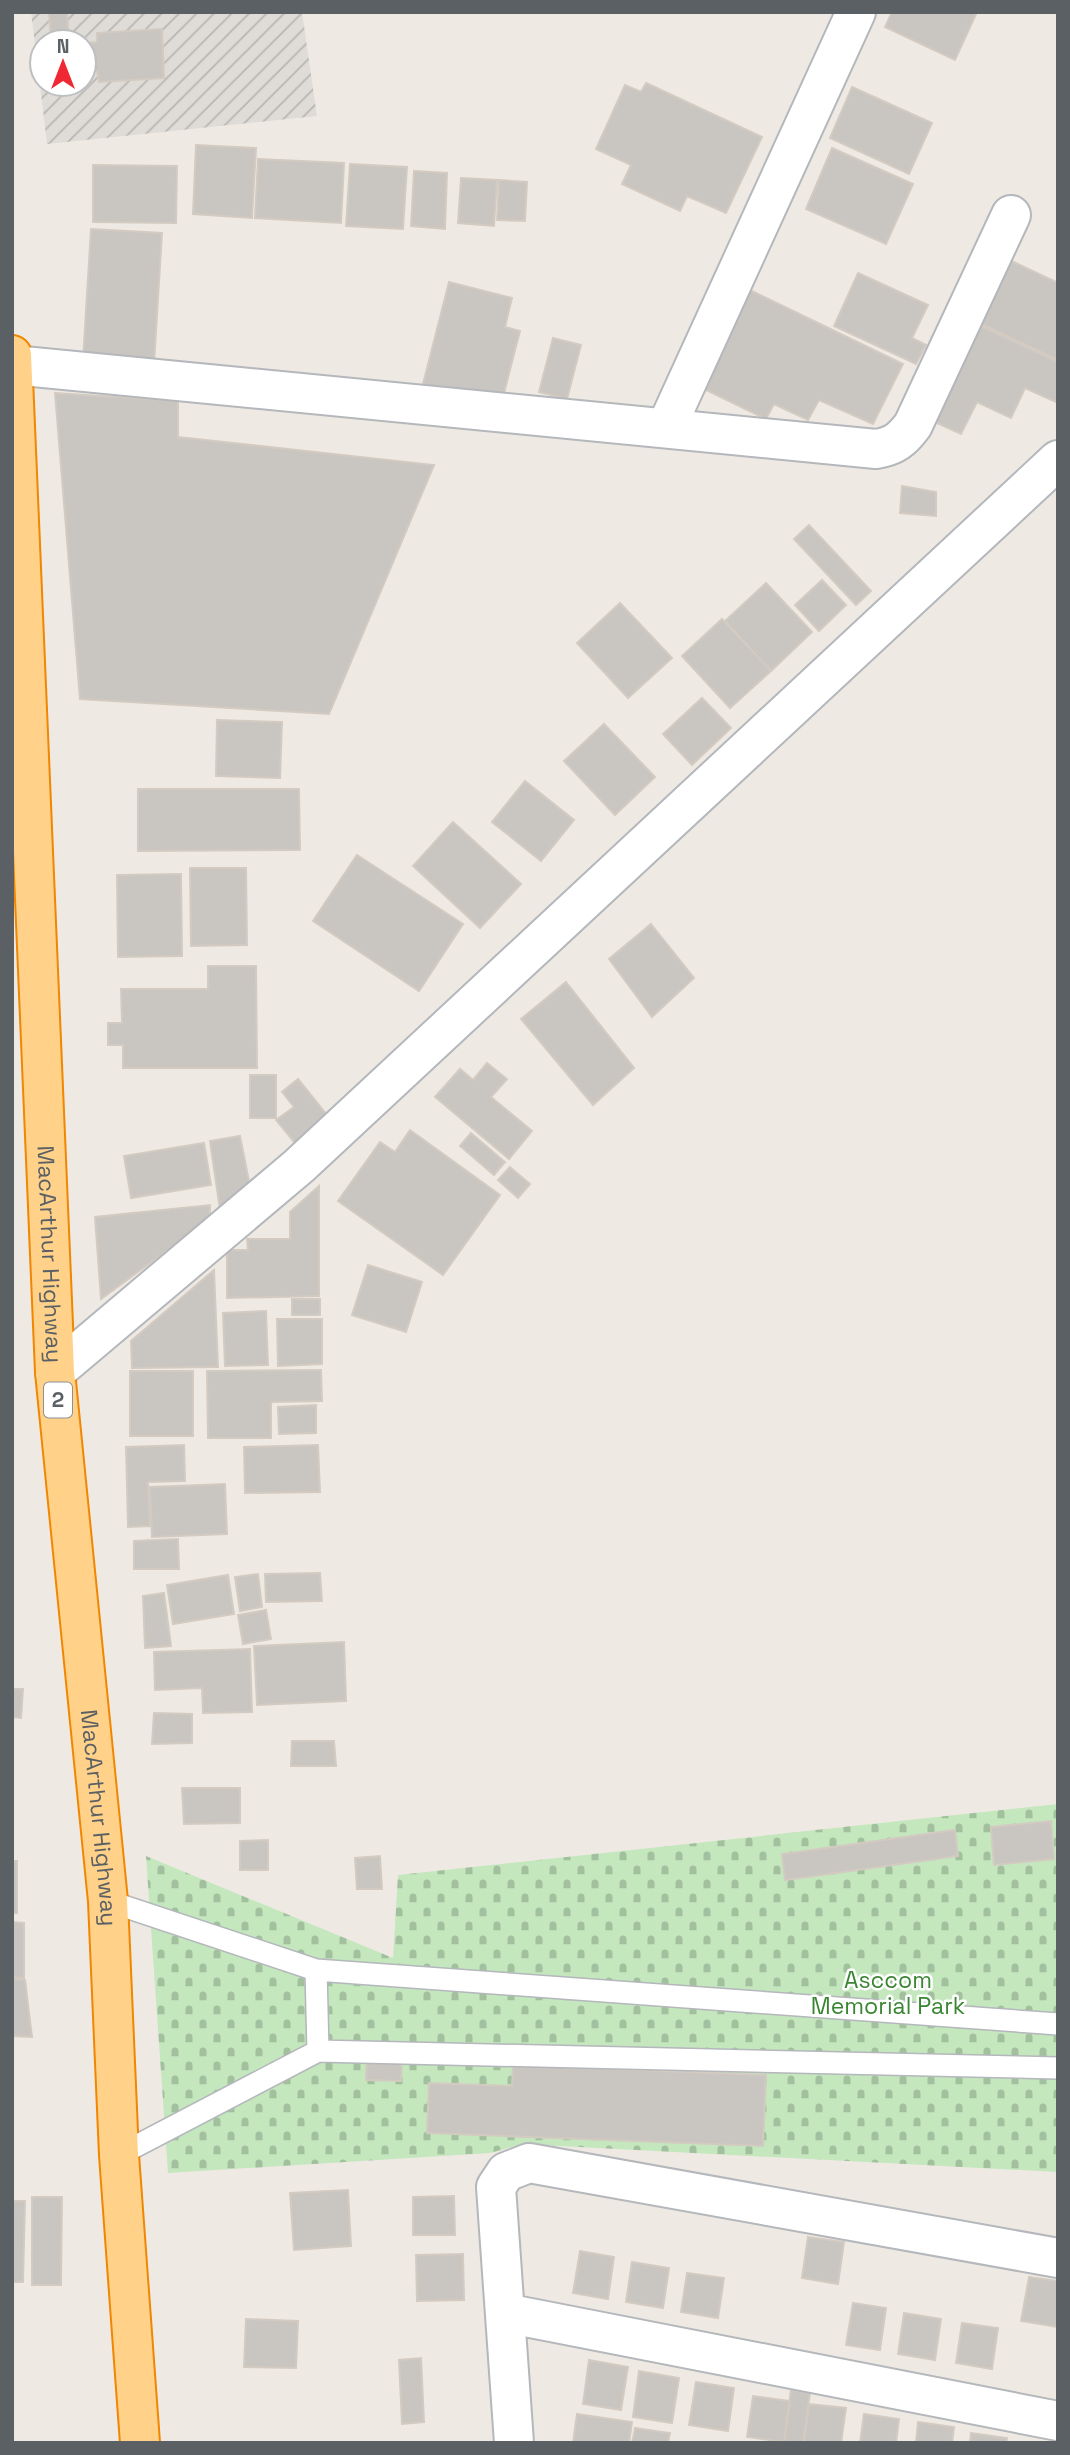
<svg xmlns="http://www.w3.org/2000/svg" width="1070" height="2455" viewBox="0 0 1070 2455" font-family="'Space Grotesk',sans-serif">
  <defs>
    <pattern id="industrial-furrows" width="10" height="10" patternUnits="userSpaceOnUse" patternTransform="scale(1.75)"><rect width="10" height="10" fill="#dfdcd7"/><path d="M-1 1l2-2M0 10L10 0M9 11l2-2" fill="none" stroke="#b8b6b2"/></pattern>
    <pattern id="cemetery-stones" width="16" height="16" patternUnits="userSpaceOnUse" patternTransform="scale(1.75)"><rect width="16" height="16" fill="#c4e7be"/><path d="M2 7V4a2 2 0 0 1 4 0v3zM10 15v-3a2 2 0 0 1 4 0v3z" fill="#a2bf9e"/></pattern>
  </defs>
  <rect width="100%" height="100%" fill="#eeeae3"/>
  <path fill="url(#industrial-furrows)" fill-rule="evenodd" d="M31 12H302L317 116 47 144ZM42 42H84V84H42Z"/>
  <path fill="url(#cemetery-stones)" d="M1058 1804V2172L522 2144 490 2153 168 2173 146 1856 393 1958 398 1875Z"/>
  <path fill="#c9c5c0" stroke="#d3cbc1" stroke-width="2" d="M67 12 69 42H51L49 13Z
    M892 12H971L976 14 955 60 885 27Z
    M162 29 164 78 99 82 97 71 84 72V43L97 42V33Z
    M646 83 762 137 726 213 687 196 680 211 622 184 631 165 596 149 625 85 641 92Z
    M852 87 932 123 909 174 830 138Z
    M196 145 256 148 252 218 193 214Z
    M832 148 913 184 886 244 806 209Z
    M258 159 344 163 341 223 255 218Z
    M350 164 407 167 403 229 346 226Z
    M93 165 177 166 176 223 93 222Z
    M414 171 447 173 445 229 411 226Z
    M461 178 497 180 494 226 458 223Z
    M499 180 527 182 525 221 497 220Z
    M91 229 162 233 154 364 83 360Z
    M1001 256 1058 283V360L971 319Z
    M858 273 928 305 912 338 926 345 916 364 834 326Z
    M449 282 512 298 505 327 520 331 503 397 485 400 423 384Z
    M750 290 903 364 873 424 819 400 808 420 774 404 766 419 702 388Z
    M979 325 1058 362V403L1025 388 1011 418 977 402 961 434 924 417Z
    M553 338 581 345 567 399 539 392Z
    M55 393 178 401V437L434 465 329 714 80 699Z
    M902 486 936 492V516L900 513Z
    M809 525 871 591 856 605 794 539Z
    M822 580 846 605 819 631 795 605Z
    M766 583 812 632 771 671 725 621Z
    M620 603 672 658 628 698 577 643Z
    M722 619 771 671 730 708 682 656Z
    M702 698 731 728 692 765 663 734Z
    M217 720 282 722 280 778 216 776Z
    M604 724 655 777 615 815 564 761Z
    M525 781 574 820 541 861 492 822Z
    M138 789H299L300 850 138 851Z
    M453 822 521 884 480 928 413 866Z
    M357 855 463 924 419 991 313 921Z
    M190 868H246L247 945 191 946Z
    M181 874 182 956 118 957 117 875Z
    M651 924 694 978 652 1017 609 959Z
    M208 966H256L257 1068H123V1045H108V1023H122L121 989H208Z
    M566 982 634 1068 593 1105 521 1019Z
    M487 1063 507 1079 491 1097 532 1131 509 1159 435 1097 460 1069 473 1080Z
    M250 1075H276V1118H250Z
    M298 1079 328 1116 295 1143 276 1120 294 1107 282 1092Z
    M410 1130 500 1195 443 1275 338 1201 380 1142 395 1152Z
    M471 1133 505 1162 494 1175 460 1146Z
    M240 1136 250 1186 220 1210 210 1141Z
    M204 1143 211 1185 131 1198 124 1156Z
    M510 1167 530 1184 518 1198 498 1180Z
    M319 1186V1296L227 1298V1250H248L247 1239H290V1212Z
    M210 1205V1219L101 1299 95 1217Z
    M368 1265 422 1282 406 1332 352 1315Z
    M214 1270 218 1367 132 1368 131 1341Z
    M292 1299H320V1315H292Z
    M266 1311 268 1365 225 1366 223 1313Z
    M277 1319H322V1364L278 1366Z
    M321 1370 322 1401 271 1402V1438H208L207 1371Z
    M130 1371H193V1436H130Z
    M316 1405V1433L279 1434 278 1407Z
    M184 1445 185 1481 148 1482 150 1526 128 1527 126 1447Z
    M318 1445 320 1492 245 1493 244 1447Z
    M225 1484 227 1534 152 1537 150 1487Z
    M178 1539 179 1569H134V1541Z
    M320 1573 322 1601 266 1602 265 1574Z
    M258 1574 262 1607 240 1611 235 1577Z
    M228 1575 234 1614 173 1624 167 1585Z
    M164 1593 171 1646 145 1648 143 1596Z
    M266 1610 271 1639 243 1644 238 1615Z
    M344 1642 346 1701 257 1705 254 1646Z
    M250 1649 252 1712 203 1713 202 1688 155 1690 154 1652Z
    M12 1689H23L21 1718 12 1717Z
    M154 1713 192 1714V1743L152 1744Z
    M292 1741H334L336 1766H291Z
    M182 1788H240V1823L184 1824Z
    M1051 1821 1054 1859 994 1865 991 1827Z
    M955 1830 958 1856 785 1880 782 1854Z
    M268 1840V1870H240V1841Z
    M380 1856 382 1889H357L355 1858Z
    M12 1861H17V1913H12Z
    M12 1922 24 1923V1978L12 1977Z
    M12 1979 25 1980 32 2037 12 2036Z
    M367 2058H402L401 2081 366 2080Z
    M513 2065 766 2075 763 2146 427 2133 429 2083 512 2086Z
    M348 2190 351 2246 294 2250 290 2193Z
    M454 2196 455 2235H413V2197Z
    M32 2197H62L61 2285H32Z
    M12 2201H25L23 2282H12Z
    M808 2237 844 2242 838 2284 802 2278Z
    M580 2251 614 2257 608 2299 573 2293Z
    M463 2254 464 2300 417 2301 416 2255Z
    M632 2262 669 2268 663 2308 626 2302Z
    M687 2273 724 2278 718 2318 681 2312Z
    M1029 2277 1058 2281V2327L1021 2321Z
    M853 2303 886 2308 880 2350 846 2345Z
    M904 2313 941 2319 935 2360 898 2354Z
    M246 2319 298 2321 296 2368 244 2367Z
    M962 2323 998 2328 992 2369 956 2363Z
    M421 2358 424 2422 402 2424 399 2360Z
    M589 2360 628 2367 621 2410 583 2404Z
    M639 2371 679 2378 672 2423 633 2417Z
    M696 2382 734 2388 728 2431 689 2425Z
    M791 2390 810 2393 803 2443H784Z
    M753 2396 790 2401 784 2442 747 2437Z
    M809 2404 846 2408 841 2443H804Z
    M577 2414 632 2422 629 2443H573Z
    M864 2414 899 2419 896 2443H860Z
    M918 2422 954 2427 952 2443H916Z
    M635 2428 670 2433 668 2443H632Z
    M971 2433 1007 2438 1006 2443H970Z"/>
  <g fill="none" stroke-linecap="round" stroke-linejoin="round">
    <g stroke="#b4b7bb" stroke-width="24">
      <path id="lane" d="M108 1901 316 1970 1058 2024
        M316 1970 318 2051
        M119 2155 318 2051 1058 2068"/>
    </g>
    <g stroke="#b4b7bb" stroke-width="42">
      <path id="street" d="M13 365 876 449C894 446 902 440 913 425L1011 215
        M666 428 856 12
        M55 1372 299 1166 1058 460
        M505 2313 1058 2421
        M514 2443 496 2187 506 2172 529 2163 1058 2258"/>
    </g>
    <g stroke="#f18600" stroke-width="42">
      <g id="highway">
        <path id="s1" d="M12 355 55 1372 108 1901 119 2155 140 2443"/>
      </g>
    </g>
    <use href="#lane" stroke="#fff" stroke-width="21"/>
    <use href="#street" stroke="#fff" stroke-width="38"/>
    <use href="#highway" stroke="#ffd189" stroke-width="38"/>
  </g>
  <g text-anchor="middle" stroke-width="5" stroke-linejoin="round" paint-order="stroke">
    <rect fill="#fff" stroke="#8c9092" stroke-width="2" x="44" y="1382.5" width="28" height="35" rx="5"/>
    <g font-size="21" font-weight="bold" fill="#5b6064">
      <text x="58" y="1407">2</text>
    </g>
    <g font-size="23" fill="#5b6064" stroke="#fff">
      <text dy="8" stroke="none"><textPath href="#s1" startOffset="900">MacArthur Highway</textPath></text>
      <text dy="8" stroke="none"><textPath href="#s1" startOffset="1466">MacArthur Highway</textPath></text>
    </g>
    <g font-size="23" fill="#398531" stroke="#fff">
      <text x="888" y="1988">Asccom<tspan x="888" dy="26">Memorial Park</tspan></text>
    </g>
  </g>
  <rect width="1070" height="2455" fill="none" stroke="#5b6064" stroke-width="28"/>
  <g transform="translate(63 63)"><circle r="33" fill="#ffffff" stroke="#bdbfc1" stroke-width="2"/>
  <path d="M0-5L12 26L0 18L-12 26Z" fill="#ef2833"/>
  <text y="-10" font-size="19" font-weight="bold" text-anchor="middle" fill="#5b6064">N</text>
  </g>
</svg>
